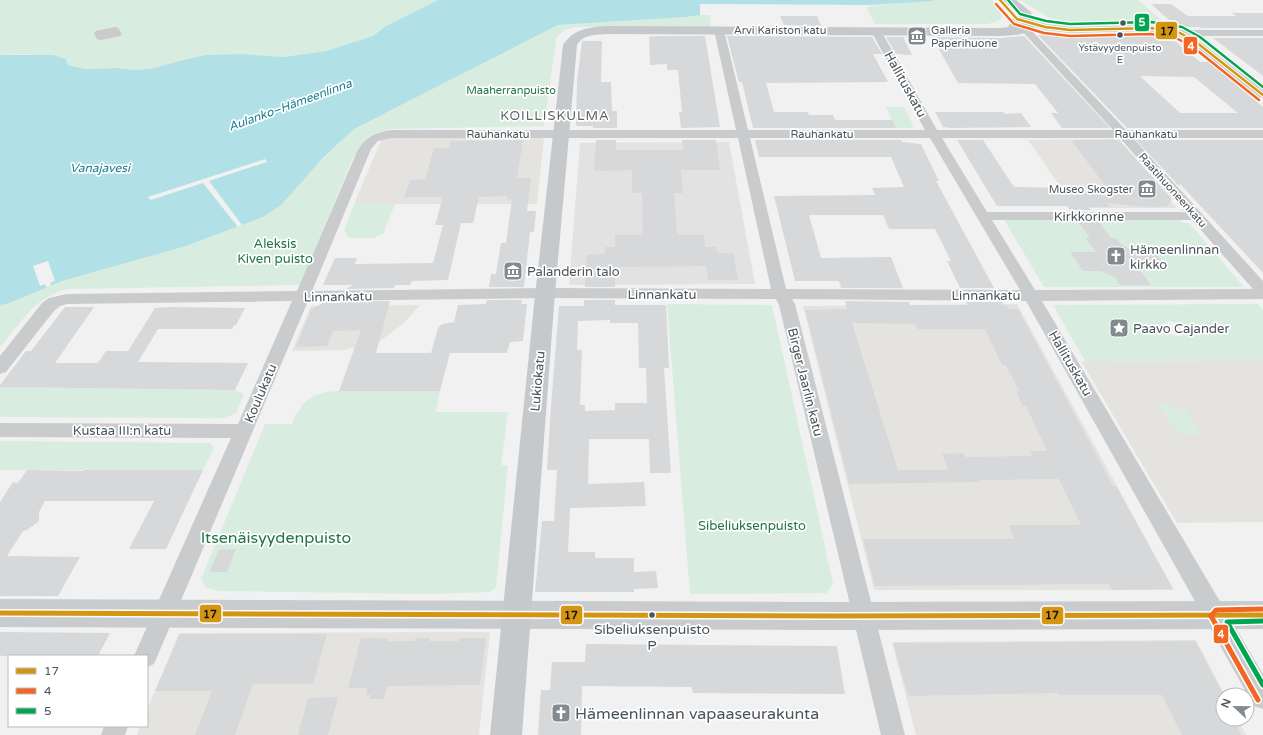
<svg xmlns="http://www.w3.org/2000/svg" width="1263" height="735" viewBox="0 0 1263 735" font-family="'Varela Round',sans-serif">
  <rect width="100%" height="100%" fill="#f1f1f1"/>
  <path fill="#e5e3df" d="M544 137 537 204H354L382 138Z
    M1118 139 1177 208H1075L1028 140Z
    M1017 304 1174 590H874L803 306Z
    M420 305 404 323 380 341 344 350 292 351 311 306Z
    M1263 360V522L1177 523 1081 361Z
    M490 632 479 735H137L140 726H147V710L179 633Z
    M1196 640 1225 695H1223V719H1238L1246 735H916L892 642Z"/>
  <path fill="#e3e2e2" d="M729 142 755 284 569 285 580 143Z"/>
  <path fill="#d8eddf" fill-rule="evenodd" d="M0 0H438L386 26 373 36 326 51 282 57 242 54 206 55 179 61 155 68 136 70 118 68 85 69 28 54 0 55Z
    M927 0H992L1003 17 996 22 987 24H875L866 7Z
    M1020 0H1138L1165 23H1069L1048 17Z
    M700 15H710L711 27H575L565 30 558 35 556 40 544 126 389 129 377 133 367 138 352 160 300 285 68 289C35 296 21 323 0 347V305L7 304 62 281 183 247 263 217 354 129 558 25 686 17Z
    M886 107H904L913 125V128H895Z
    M354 204H395L383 234 373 238H349L344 230Z
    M1003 218 1178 219 1184 223H1189L1244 287H1044Z
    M667 304 772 305 833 583 827 593 690 594Z
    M1258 304 1263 310V360L1085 361 1053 305ZM1170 321C1177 323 1182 325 1186 331L1184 335C1176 338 1165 334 1161 326L1162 324Z
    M0 387 235 390 244 394 236 413 225 418 0 417Z
    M339 391H440L436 412H508L501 465H508L496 588 489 592 431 594 219 591 206 588 201 579 265 424H292C301 400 314 392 339 391Z
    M1158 403H1163L1186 411 1202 434 1179 435Z
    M0 441 210 443 214 448 203 470H0Z"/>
  <path fill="#b1e0e7" d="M438 0H933V1L871 5 700 4V15L686 17 558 25 354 129 322 159 281 205 263 217 183 247 62 281 7 304 0 305V55H53L66 59 68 65 85 69 118 68 136 70 155 68 179 61 206 55 242 54 283 57 326 51 373 36 386 26Z"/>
  <path fill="#f1f1f1" d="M265 159 267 162 209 181 242 225 238 227 203 183 151 200 148 197Z
    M48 261 55 281 50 283 51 286 46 287 45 284 40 286 33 266Z"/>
  <path fill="#d7d8da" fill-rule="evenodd" d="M1151 4H1171L1188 16H1236L1232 13H1263V28H1202L1200 27H1177Z
    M780 16H817L821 26 784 25Z
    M1038 35 1169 36 1200 62H1209L1263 107V128H1127ZM1140 76 1194 77 1238 113H1180Z
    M657 36H705L720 127 681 128 679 112H682L678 70H667V64L650 65 649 37Z
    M727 36 872 37 882 54H873L888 82 766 83 774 112H808L809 115H833L835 120H892L896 128H753L742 82H739Z
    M1024 36 1110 128H1062L1051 113H1058L1035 84 958 83 932 37 1000 38Z
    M886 37H903L912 55 896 54Z
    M1213 38H1263V76Z
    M582 41H602L601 82H611L612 111H617V128H593V126H576L577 82Z
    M935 112H1003L1005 114 1021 113 1031 127 950 128 943 127Z
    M523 140 517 178H531L527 211H536L534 232H530L524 287H489L491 274H496L501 243H506L512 199 507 200 508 196 479 197 473 223H461L448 280 412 281 410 285H395L394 288 346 289 353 285H323L335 258H357L355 264 433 263 443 225H435L443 197H404L410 180 425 179 434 148H448L451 141Z
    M596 140H616V150H683L682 140H716L720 170H681L683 193H674L677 235H704L705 247H716L717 253H733L738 280H708L706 266 615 267V287H585L587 255 605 254V247H615V235H643L642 193H632V170L594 171Z
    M755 140H901L902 142 921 144 939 181H936L994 288H960L947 261H951L935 229H889L883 215H809L821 258 891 257 903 288H841L839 281H795L774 196 875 195 872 188 904 187 891 157H759Z
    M957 140H983L1014 187 1072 188H1107L1071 140H1119L1172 199 1168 206 1153 207 1149 206 1146 207 1107 203 1111 207H1088L1091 210H1070L1067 206H997Z
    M1136 140H1263V273L1180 184 1179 186Z
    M1078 222H1099L1111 238H1116L1122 245 1136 252 1154 251 1168 269H1139L1151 285H1120L1115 277 1101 271H1083L1070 252H1096L1086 238H1090Z
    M487 300H522L521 304H527L523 341 510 342 507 353H450L440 391H339L361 330 333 331 327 346 296 347 311 310 324 302 390 301 376 353H431L438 328 442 324 454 322 458 305 486 304Z
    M584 300H615V305H666L669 368H664L671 473H650L649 439H589L588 484 644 482 646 506 570 508 568 552H595V558H634V572L656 571 658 588 634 589V592H535L542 521H554L557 470H547L551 406 559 306H584ZM610 320V323H638L639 368H646L647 403H615V410L585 411V405H580L582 350H577L578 321Z
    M845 301 909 302 910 305H968L966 302H1002L1003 305H1006L1008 309H1018L1113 486H1116L1173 589 1112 590 1109 584 875 586 863 539H1014L1009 525H1081L1059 479 980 480V482L849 484 805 310 847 309ZM852 323 915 324 917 329H985L1002 365H1006L1019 391H1016L1023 406H1026L1047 451H1030L1032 456 965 457 964 453 942 454 948 470H898Z
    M65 307H94L55 363H98L106 351H128L155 308 171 307 245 308 236 325H234L232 329H158L138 362 248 363 235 390 0 387V385L26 351H31Z
    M27 470 83 471 84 470H203L166 549H129L154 501H45L39 512V521L27 530 23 531 7 556 80 557 58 596H0V502L13 482 18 483Z
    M236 549 227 572H209L219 550Z
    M0 632 110 633 98 656H0Z
    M180 634H327L313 684H253L235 735H195L212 691H155Z
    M361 638H387V641H415L416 638H430L429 641H459L460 638H486L480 685 387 686 384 699H370L371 695H366L367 688H348Z
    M1195 641 1223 694V719H1232L1241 735H1182L1162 695H1059L1058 693 908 696 893 643Z
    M586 644 837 646 845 694 693 693 692 687 582 686 581 735H538L541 690H550L552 662H585Z
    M338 697 328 735H298L308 698Z"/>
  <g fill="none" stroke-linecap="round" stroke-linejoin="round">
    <path fill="#c9cbcc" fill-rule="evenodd" d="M1017 16 1046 24 1070 27 1144 25 1160 26 1180 30H1263V36H1193L1263 90V98L1259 97 1192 44 1177 35 1144 31 1070 33 1045 30 1014 21 1012 19Z
      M1013 23 1028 27 1126 130H1263V138H1133L1263 281V299L1042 301 1263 674V709L1254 706 1026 301 792 299 795 304 905 735H881L779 305 776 299 545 298 308 301 154 664 147 667V656H134L231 438 0 437V423L238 424 292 301 67 304 60 306 54 311 6 372 0 374V356L42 303 49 298 67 294 297 291 356 154C364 138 373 133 391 130H736L714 30 716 28 719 27 724 30 748 130H925L871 31 876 28 881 31 937 130H1113L1022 31 1010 28 1008 26 1010 24ZM391 138H738L771 289 545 288 312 291 371 149 378 141ZM750 138H930L1020 290 786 289ZM942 138H1120L1185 212H987ZM992 220H1192L1253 289 1035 290Z
      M115 27 118 28 122 34 120 36 101 40 97 39 94 33 96 31Z
      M104 726H128L125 735H101Z"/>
    <path fill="#c9ccce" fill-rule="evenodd" d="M0 599 836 602 1263 601V629L836 630 0 627Z"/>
    <path fill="#c6c9cc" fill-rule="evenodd" d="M1003 0H1016L1031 12 1035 26C1028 36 1011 35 1000 36L607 34C596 35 583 34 577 45L554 305 522 735H490L534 305 563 45C573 29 589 27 607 26L1000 28 1017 26 1022 24 1021 16Z"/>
    <g stroke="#fff" stroke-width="4.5">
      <path id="bus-1-far1" d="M1000 0 1017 19 1045 27 1070 30 1151 28 1180 33 1196 42 1263 95"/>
    </g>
    <g stroke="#fff" stroke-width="8">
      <path id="bus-1" d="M0 613 836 616 1263 615"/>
    </g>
    <g stroke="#fff" stroke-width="4.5">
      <path id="bus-2-far1" d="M996 4 1014 24 1044 33 1070 36 1151 34 1178 39 1193 47 1259 100"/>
    </g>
    <g stroke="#fff" stroke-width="8">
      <path id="bus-2" d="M1258 700 1211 616 1216 610 1263 609"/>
    </g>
    <g stroke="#fff" stroke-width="4.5">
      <path id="bus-3-far1" d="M1008 0 1020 14 1046 21 1070 24 1151 22 1182 27 1200 37 1263 87"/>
    </g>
    <g stroke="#fff" stroke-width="8">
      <path id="bus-3" d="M1263 621 1227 622 1263 685"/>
    </g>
    <use href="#bus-1-far1" stroke="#d49612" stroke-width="2.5"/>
    <use href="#bus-1" stroke="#d49612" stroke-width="5"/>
    <use href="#bus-2-far1" stroke="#f26522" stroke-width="2.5"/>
    <use href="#bus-2" stroke="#f26522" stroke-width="5"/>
    <use href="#bus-3-far1" stroke="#00a651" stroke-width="2.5"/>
    <use href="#bus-3" stroke="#00a651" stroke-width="5"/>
  </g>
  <defs>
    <g id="museum-square" transform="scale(1)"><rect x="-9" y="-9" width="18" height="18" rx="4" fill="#848b90" stroke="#fff"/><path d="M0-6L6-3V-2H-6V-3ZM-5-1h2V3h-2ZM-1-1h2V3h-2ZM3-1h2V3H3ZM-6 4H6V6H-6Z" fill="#fff"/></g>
    <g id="church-square" transform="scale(1)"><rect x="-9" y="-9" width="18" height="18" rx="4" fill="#848b90" stroke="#fff"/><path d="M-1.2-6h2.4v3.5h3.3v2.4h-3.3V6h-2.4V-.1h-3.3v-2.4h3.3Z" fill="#fff"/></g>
    <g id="sight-square" transform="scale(1)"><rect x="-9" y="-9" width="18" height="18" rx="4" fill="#848b90" stroke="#fff"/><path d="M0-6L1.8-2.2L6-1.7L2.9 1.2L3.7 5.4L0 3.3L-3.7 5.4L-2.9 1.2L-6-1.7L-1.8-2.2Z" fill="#fff"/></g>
  </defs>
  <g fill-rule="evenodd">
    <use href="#museum-square" x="917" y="36"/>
    <use href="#museum-square" x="1147" y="189"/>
    <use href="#church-square" x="1116" y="256"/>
    <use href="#museum-square" x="513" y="271"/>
    <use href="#sight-square" x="1119" y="328"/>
    <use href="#church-square" x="561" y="713"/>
  </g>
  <g fill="#4a545b" stroke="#fff" stroke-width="1.5">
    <circle cx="1123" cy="23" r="3.5"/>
    <circle cx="1120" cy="35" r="3.5"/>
    <circle cx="652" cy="615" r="3.5"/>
  </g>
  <g text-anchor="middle" stroke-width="3.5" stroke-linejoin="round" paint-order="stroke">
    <g font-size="10" fill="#4a545b" stroke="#fff">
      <text x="1120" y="51">Ystävyydenpuisto<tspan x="1120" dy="12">E</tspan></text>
    </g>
    <g font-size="11" fill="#4a545b" stroke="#fff">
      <text x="780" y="34">Arvi Kariston katu</text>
      <text x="498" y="138">Rauhankatu</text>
      <text x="822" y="138">Rauhankatu</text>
      <text x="1146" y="138">Rauhankatu</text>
      <text transform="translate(1173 190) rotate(48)" y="4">Raatihuoneenkatu</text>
    </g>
    <g font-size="11" fill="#4a545b" stroke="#fff" text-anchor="start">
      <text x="931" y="34">Galleria<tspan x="931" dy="13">Paperihuone</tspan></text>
      <text x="1133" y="193" text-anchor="end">Museo Skogster</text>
    </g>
    <g font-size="11" fill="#227545" stroke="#fff">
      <text x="511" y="94">Maaherranpuisto</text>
    </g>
    <g font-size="12" font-style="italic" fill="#1b7f8e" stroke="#fff">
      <text transform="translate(290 105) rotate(-20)" y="4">Aulanko–Hämeenlinna</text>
      <text x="100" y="172">Vanajavesi</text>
    </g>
    <g font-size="13" fill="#4a545b" stroke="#fff">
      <text transform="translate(906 84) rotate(61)" y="5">Hallituskatu</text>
      <text x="1089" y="221">Kirkkorinne</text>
      <text x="662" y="299">Linnankatu</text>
      <text x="986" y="300">Linnankatu</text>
      <text transform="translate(338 296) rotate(-1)" y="5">Linnankatu</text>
      <text transform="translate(1071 363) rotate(60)" y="5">Hallituskatu</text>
      <text transform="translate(537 381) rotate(-85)" y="5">Lukiokatu</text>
      <text transform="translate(806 382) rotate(76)" y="5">Birger Jaarlin katu</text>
      <text transform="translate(260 393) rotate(-67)" y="5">Koulukatu</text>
      <text x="122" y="435">Kustaa III:n katu</text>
    </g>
    <g font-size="13" letter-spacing="1" fill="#5d6164" stroke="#fff">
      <text x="555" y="120">KOILLISKULMA</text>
    </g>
    <g font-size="13" fill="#227545" stroke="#fff">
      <text x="275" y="248">Aleksis<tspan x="275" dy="15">Kiven puisto</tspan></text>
      <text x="752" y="530">Sibeliuksenpuisto</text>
    </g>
    <g font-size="13" fill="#4a545b" stroke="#fff" text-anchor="start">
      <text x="1130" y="254">Hämeenlinnan<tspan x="1130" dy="15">kirkko</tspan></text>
      <text x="527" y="276">Palanderin talo</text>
      <text x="1133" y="333">Paavo Cajander</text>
    </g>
    <g font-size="14" fill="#4a545b" stroke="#fff">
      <text x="652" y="634">Sibeliuksenpuisto<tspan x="652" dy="16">P</tspan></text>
    </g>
    <g font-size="16" fill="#227545" stroke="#fff">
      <text x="276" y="543">Itsenäisyydenpuisto</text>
    </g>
    <g font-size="16" fill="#4a545b" stroke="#fff" text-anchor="start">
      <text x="575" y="719">Hämeenlinnan vapaaseurakunta</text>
    </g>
  </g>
  <g stroke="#fff" stroke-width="1.5">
    <rect x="1134" y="13" width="16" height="19" rx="4" fill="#00a651"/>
    <rect x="1155" y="21" width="23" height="19" rx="4" fill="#d49612"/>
    <rect x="1183" y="36" width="15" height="19" rx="4" fill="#f26522"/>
    <rect x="199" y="604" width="23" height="19" rx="4" fill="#d49612"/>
    <rect x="560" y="605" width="23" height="20" rx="4" fill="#d49612"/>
    <rect x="1041" y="606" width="23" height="19" rx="4" fill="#d49612"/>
    <rect x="1213" y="624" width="16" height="20" rx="4" fill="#f26522"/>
  </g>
  <g font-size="11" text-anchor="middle" font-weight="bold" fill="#fff">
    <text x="1142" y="26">5</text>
    <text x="1191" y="50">4</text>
    <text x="1221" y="638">4</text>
  </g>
  <g font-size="11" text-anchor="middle" font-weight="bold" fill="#111">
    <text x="1167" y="35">17</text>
    <text x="210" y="618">17</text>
    <text x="571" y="619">17</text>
    <text x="1052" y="619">17</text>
  </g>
  <rect x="8" y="655" width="140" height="72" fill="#ffffff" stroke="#b7bbbd"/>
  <rect x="16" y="668" width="20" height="6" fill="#d49612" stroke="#b7bbbd"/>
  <text x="44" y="675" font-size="12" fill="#4a545b">17</text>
  <rect x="16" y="688" width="20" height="6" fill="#f26522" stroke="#b7bbbd"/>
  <text x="44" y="695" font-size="12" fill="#4a545b">4</text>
  <rect x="16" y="708" width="20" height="6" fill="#00a651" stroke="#b7bbbd"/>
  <text x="44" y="715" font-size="12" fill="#4a545b">5</text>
  <g transform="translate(1235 707) rotate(292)"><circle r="19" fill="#ffffff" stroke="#b7bbbd"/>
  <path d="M0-3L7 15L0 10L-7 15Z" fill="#848b90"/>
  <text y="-6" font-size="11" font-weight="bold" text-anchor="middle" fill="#4a545b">N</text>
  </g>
</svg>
